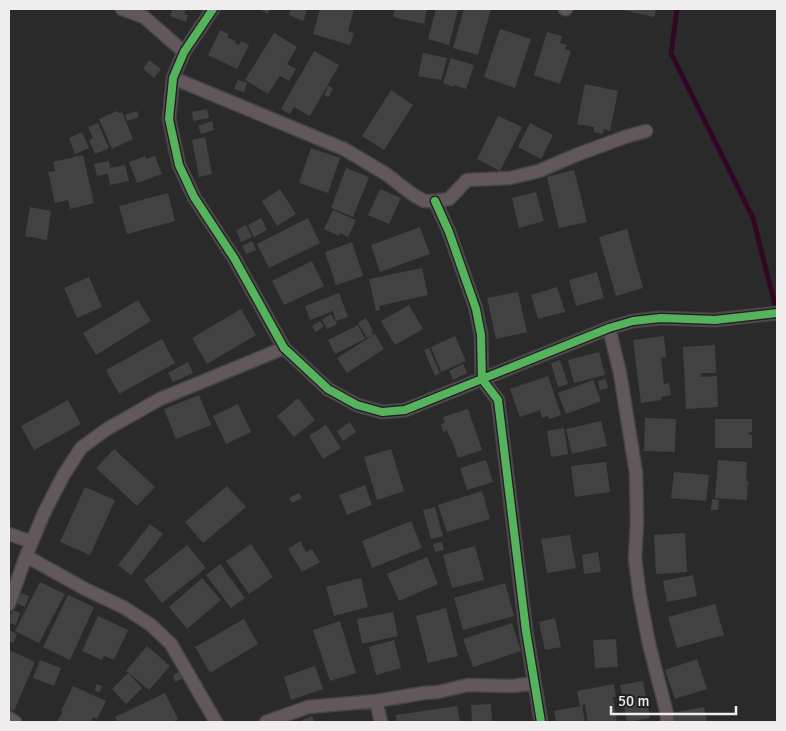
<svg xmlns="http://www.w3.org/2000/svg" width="786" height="731" viewBox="0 0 786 731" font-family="Signika,sans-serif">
  <rect width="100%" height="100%" fill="#2b2a2b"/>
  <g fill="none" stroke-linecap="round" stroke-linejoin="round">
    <path stroke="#320726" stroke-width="5" d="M677 9 671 53 753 218 777 313"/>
  </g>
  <path fill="#434243" d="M173 9H186L184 14 188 15 186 22 170 16Z
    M260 9H271L267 14Z
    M291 9H301L307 11 303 21 289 15Z
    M320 9H354L348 31 354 33 350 45 313 34Z
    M395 9H427L424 24 393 17Z
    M436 9H458L449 45 428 39Z
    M464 9H491L478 55 453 48Z
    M619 9H656L654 17Z
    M500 29 531 39 515 88 484 77Z
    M220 30 229 34 227 37 236 41 235 43 239 45 241 41 249 45 237 69 208 55Z
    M547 32 562 36 560 43 567 45 565 49 571 51 560 84 534 75Z
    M274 33 297 47 287 64 296 69 289 81 280 76 268 94 245 80Z
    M314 51 339 65 310 116 294 107 290 114 281 109Z
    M423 53 447 58 441 80 418 76Z
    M451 58 474 65 466 89 454 85 453 87 443 83Z
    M149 60 161 69 154 78 143 69Z
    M238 80 247 83 244 92 234 89Z
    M585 84 618 91 610 131 604 129 603 134 594 132V127L577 124Z
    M328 86 333 88 329 97 324 95Z
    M391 90 413 105 384 150 362 136Z
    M207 109 209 118 193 121 192 112Z
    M117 111 118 113 122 112 133 139 112 149 99 119Z
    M137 111 139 117 127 121 125 115Z
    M498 116 522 127 500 171 477 159Z
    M212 121 214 130 201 134 198 126Z
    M98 123 109 148 95 154 89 140 93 138 88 127Z
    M530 123 553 135 541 159 518 147Z
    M82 132 89 148 75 154 69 138Z
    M205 137 212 174 199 177 192 140Z
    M311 148 340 158 328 193 299 183Z
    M83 155 94 203 70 209 68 200 55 203 48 172 55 171 53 162Z
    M145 156 146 159 155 156 162 174 137 183 129 162Z
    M109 161 110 168 125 165 129 181 110 185 108 174 97 176 94 164Z
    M346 168 369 177 353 217 331 208Z
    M574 170 587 222 559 228 547 177Z
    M280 189 296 214 277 226 262 201Z
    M380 189 401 198 389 224 368 215Z
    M536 192 544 221 519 228 512 198Z
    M168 193 175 221 127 234 119 206Z
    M30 207 51 211 47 240 25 236Z
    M333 210 356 220 348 237 340 233 339 236 324 229Z
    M261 218 267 230 254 237 248 225Z
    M308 218 320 243 269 268 257 244Z
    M246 225 252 237 241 242 236 230Z
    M420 227 430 254 380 272 371 245Z
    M627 229 643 288 616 296 599 237Z
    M252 241 256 250 246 254 242 246Z
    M352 242 363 276 336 285 325 252Z
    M312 261 324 286 284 305 272 281Z
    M422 268 428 295 379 306 380 310 376 311 369 279Z
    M597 272 604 298 576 306 569 280Z
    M89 277 102 307 77 318 64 288Z
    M557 287 565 312 538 319 531 295Z
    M518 292 527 332 496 339 487 298Z
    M339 293 348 317 336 321 333 311 310 320 305 306Z
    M138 300 151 321 96 355 83 333Z
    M409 305 423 329 395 345 381 321Z
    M241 309 256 335 207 364 192 338Z
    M331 314 337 324 327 329 322 320Z
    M366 318 373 331 371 332 373 335 367 338 358 323Z
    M320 321 324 326 316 332 312 326Z
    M358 325 365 339 335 354 328 340Z
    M375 334 384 349 347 373 337 358Z
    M455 336 466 361 441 372 431 347Z
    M664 336 666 357 661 358 664 384 669 383 671 395 661 397V400L641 403 633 340Z
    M162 339 175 363 119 394 106 370Z
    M715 345 716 373H701V377L717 376 718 407 686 409 683 347Z
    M429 348 440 373 435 376 424 350Z
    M599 352 605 375 574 383 568 360Z
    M560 360 568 384 558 387 551 363Z
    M188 362 193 373 173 382 168 373Z
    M463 364 467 373 453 380 449 371Z
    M548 376 561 415 549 419 548 416 542 418 540 410 520 417 510 389Z
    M606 379 608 388 600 390 598 381Z
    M593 380 601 401 566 414 558 393Z
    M199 395 211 425 176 439 164 409Z
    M298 398 315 420 294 437 277 416Z
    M68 400 81 424 34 450 21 426Z
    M238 404 251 432 226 444 213 416Z
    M468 409 482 450 458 458 451 438H450L447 430 443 432 441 424 445 423 443 417Z
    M645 418 676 419 675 452 644 451Z
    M715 419H752V432H749V435H752V448H715Z
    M601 421 607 446 572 454 566 429Z
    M350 422 356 432 343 441 337 431Z
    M326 425 341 448 323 459 309 436Z
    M564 428 568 454 551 457 547 431Z
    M114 449 155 487 137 506 96 468Z
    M391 449 404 491 377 500 364 457Z
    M486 460 493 482 467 490 460 468Z
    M718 460 747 462 746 481H748L747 500 715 498Z
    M606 462 610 492 575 497 571 466Z
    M674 472 709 475 706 501 671 498Z
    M365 485 372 505 347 515 339 495Z
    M227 486 246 507 203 543 185 522Z
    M85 487 115 500 90 555 60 542Z
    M482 491 490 519 447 532 438 505Z
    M299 493 302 498 292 503 289 498Z
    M712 499 719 500 718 510H711Z
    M435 507 443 536 431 539 423 510Z
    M411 521 422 548 372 568 362 541Z
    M150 524 163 534 131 575 118 565Z
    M685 533 687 572 656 574 654 535Z
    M570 535 576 568 547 573 541 539Z
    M300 541 306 552 312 549 320 562 302 572 288 549Z
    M442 542 444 550 435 552 433 544Z
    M251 544 273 577 249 594 226 561Z
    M187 545 206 568 162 603 144 580Z
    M475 546 484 580 452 588 443 555Z
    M598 552 601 572 584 574 582 555Z
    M427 557 438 584 399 601 387 574Z
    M220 564 245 598 231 608 206 575Z
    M693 575 697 596 667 602 663 581Z
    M202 578 221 600 187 629 169 607Z
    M361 578 368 607 334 616 326 587Z
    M40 582 65 594 39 643 15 631Z
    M505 583 514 616 463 630 454 598Z
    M20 593 29 596 25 607 16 603Z
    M68 595 94 607 70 660 43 647Z
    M715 604 724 635 677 648 668 617Z
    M446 608 458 656 428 663 416 616Z
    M12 610 20 613 16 625 9 623Z
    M393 612 398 636 362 644 357 619Z
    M98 616 128 630 114 660 104 656 102 660 82 651Z
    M555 618 561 647 545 650 539 622Z
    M244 619 258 644 210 673 195 647Z
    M340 621 356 673 330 681 313 630Z
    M512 623 521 651 473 667 463 639Z
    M9 630 17 634 13 643 9 641Z
    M616 639 618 667 595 668 593 640Z
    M394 640 401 668 376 675 369 647Z
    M147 646 170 666 149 690 126 671Z
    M9 650 35 662 14 711 9 709Z
    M697 659 707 689 675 699 665 670Z
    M40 660 61 668 54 686 33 678Z
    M315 666 323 689 291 700 284 677Z
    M183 670 186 677 175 682 173 675Z
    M128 673 142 688 126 704 112 689Z
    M643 681 650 718 627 722 620 685Z
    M96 684 102 686 100 692 95 691Z
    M614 684 616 697H613L617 722H588L585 704 582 705 585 722H556L554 711 580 706 577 691Z
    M73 686 106 701 97 719 93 717 91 722H57L63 711H61Z
    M165 693 178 719 172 722H118L115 717Z
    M491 704 492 722H472L471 705Z
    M457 706 460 722H397L396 715Z
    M704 707 707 722H673L671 713Z
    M312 716 315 722H299Z"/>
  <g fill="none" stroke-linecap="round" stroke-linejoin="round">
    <g stroke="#474546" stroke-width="15">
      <path id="minor" d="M122 9 144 17 184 52
        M213 9 184 52 173 78 169 119 179 165 194 197 234 258 284 348 328 389 357 405 382 412 405 410 609 328 633 321 661 318 715 320 777 313
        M565 9H566
        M173 78 344 149 386 174 412 194 424 201H435L449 199 467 180 510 178 539 171 576 155 625 137 646 131
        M435 201 449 232 476 309 481 335 482 379 498 400 526 631 541 722
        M609 328 620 373 636 473 637 521 635 559 640 597 649 644 667 714V722
        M9 534 32 542
        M26 556 85 589 123 607 151 625 171 644 216 722
        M9 604 26 556 44 513 63 476 81 448 107 429 160 399 284 348
        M376 701 381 722
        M9 718 15 722
        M266 722 308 707 376 701 424 693 438 692 468 685 513 686 534 683"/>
    </g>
    <use href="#minor" stroke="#61575d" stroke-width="12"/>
    <g stroke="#232021" stroke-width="11">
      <path id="cycleway" d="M213 9 184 52 173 78 169 119 179 165 194 197 234 258 284 348 328 389 357 405 382 412 405 410 609 328 633 321 661 318 715 320 777 313
        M435 201 449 232 476 309 481 335 482 379 498 400 526 631 541 722"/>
    </g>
    <use href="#cycleway" stroke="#56b35d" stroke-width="8"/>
  </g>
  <rect width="786" height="731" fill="none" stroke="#f0edef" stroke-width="20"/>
  <path d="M611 706v8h125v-8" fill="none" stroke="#f0edef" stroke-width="2.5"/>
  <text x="618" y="706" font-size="15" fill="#f0edef" stroke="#232021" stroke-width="4" paint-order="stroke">50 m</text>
</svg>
